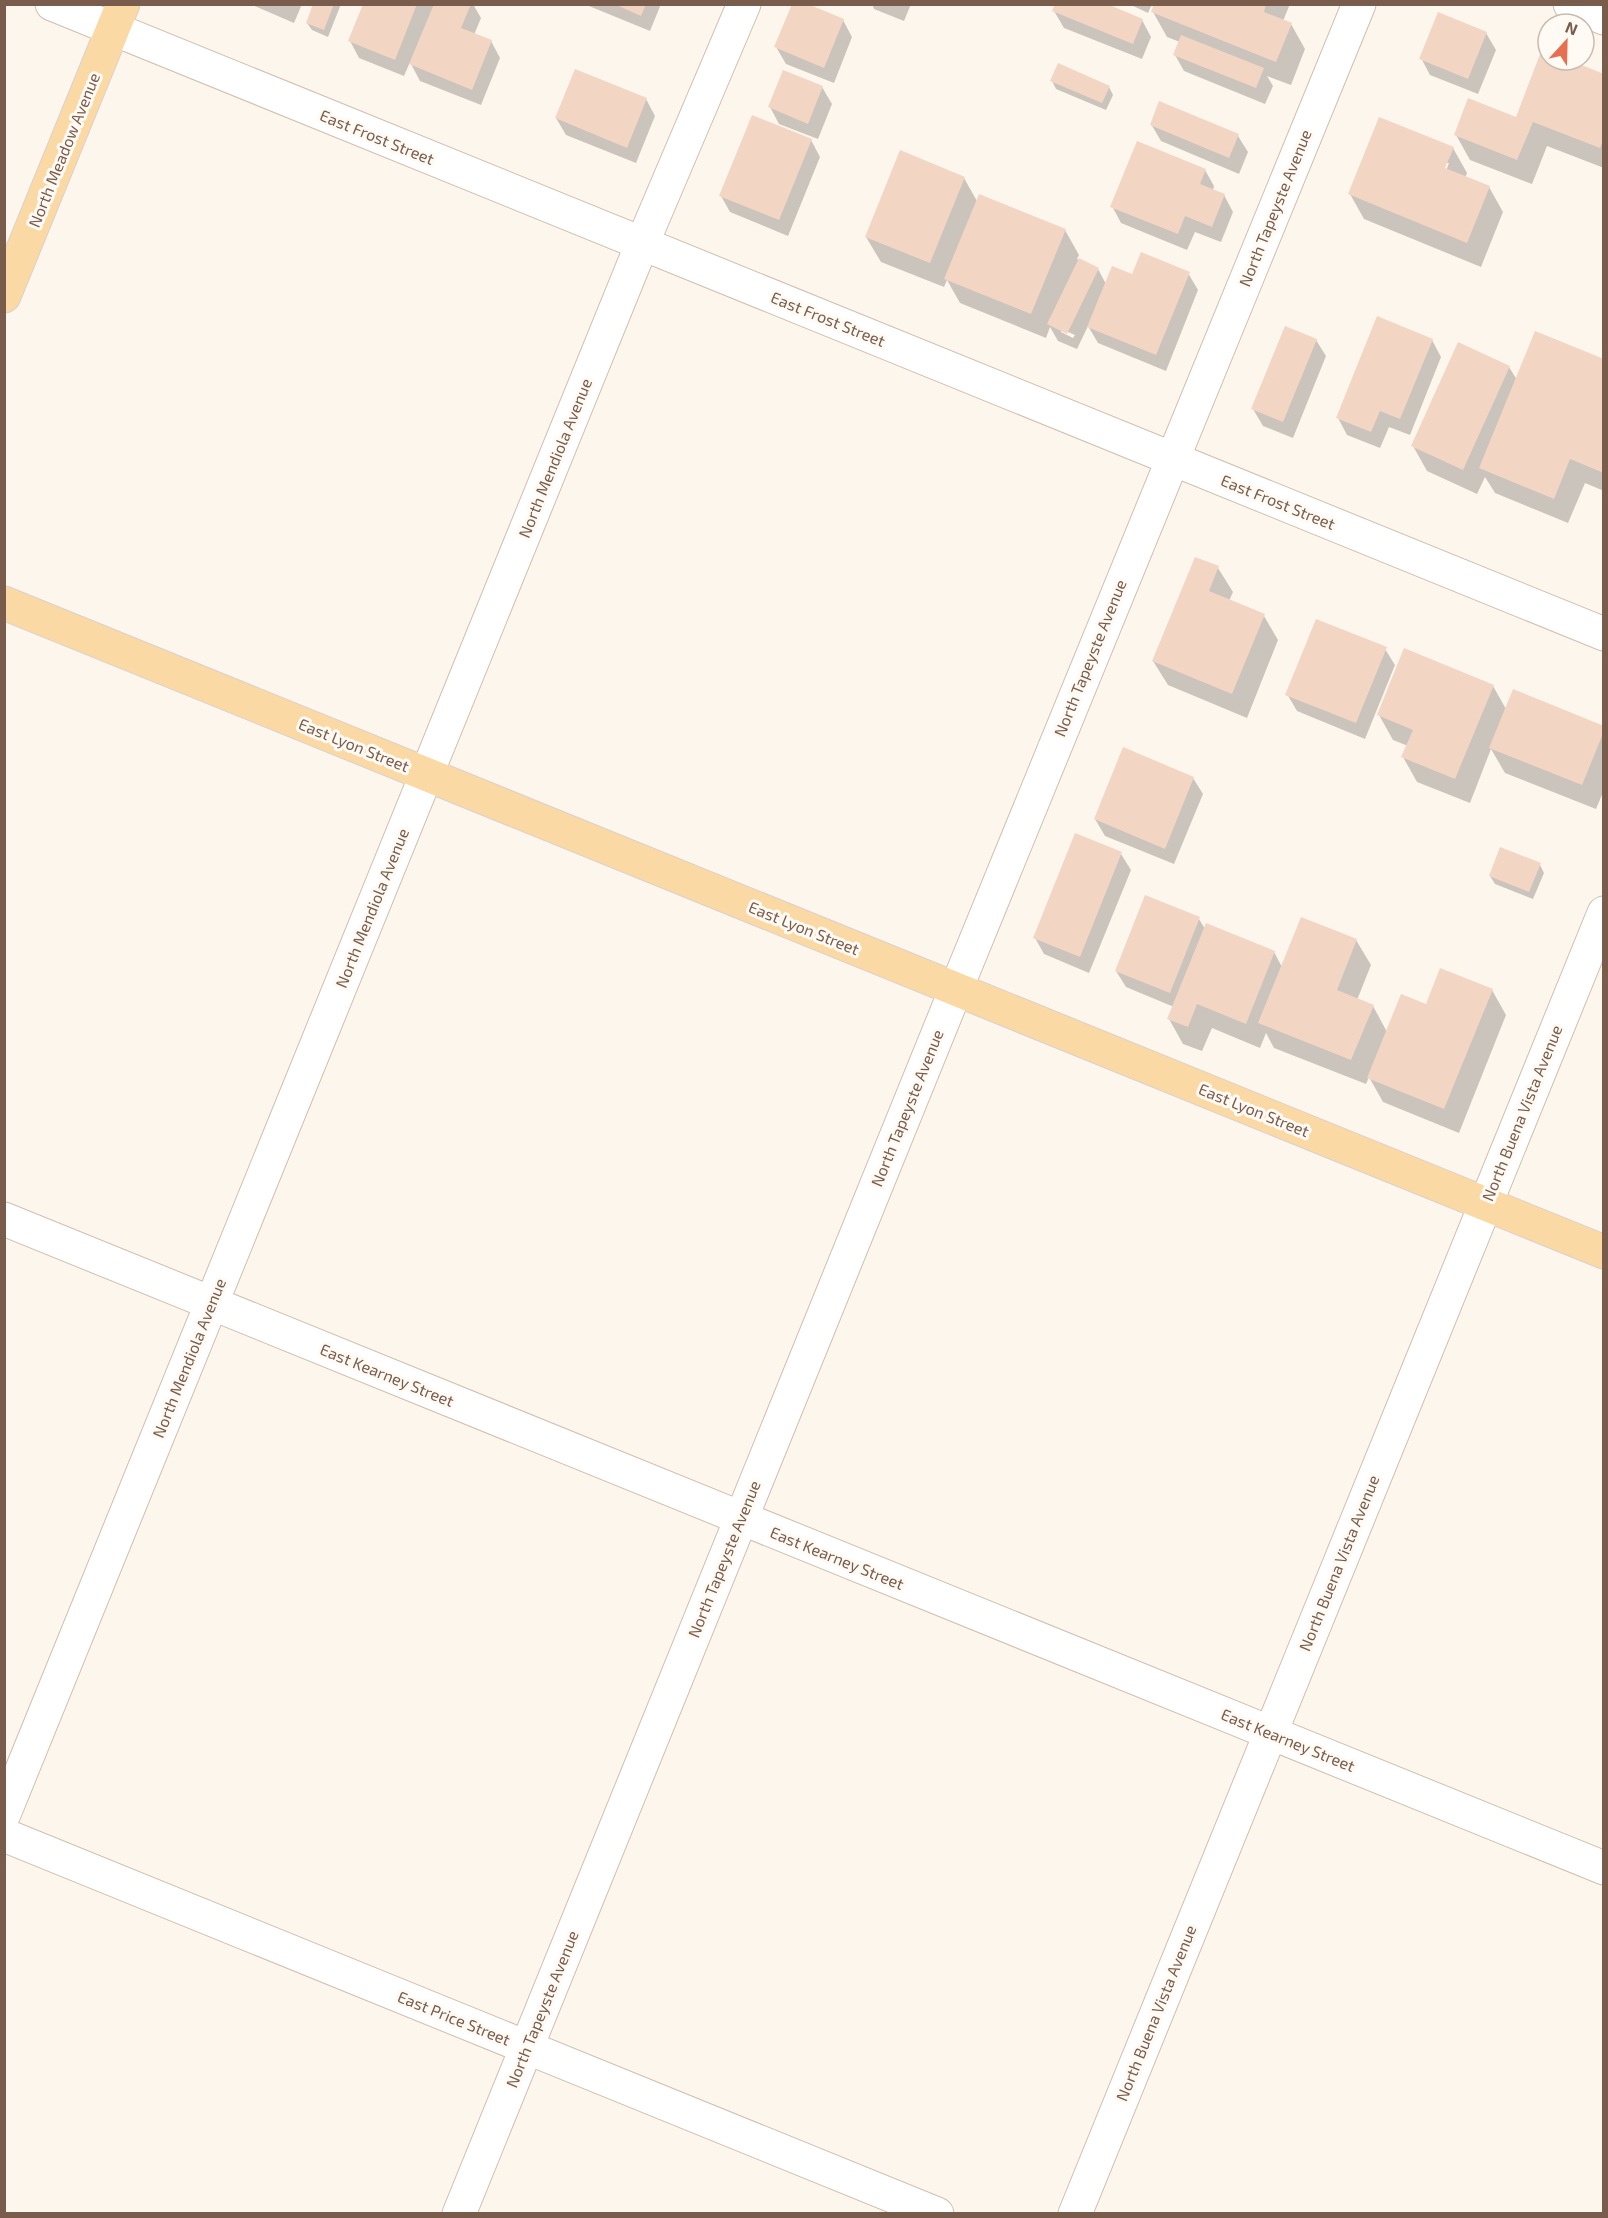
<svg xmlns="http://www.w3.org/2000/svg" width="1608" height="2218" viewBox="0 0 1608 2218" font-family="'Exo 2',sans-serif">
  <rect width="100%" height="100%" fill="#fdf6ec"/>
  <path fill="#0003" fill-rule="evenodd" d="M250 4H302L294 23Z
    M315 4H341L328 37 312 30 307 23Z
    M364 4H473L481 18 474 35 491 41 500 58 481 105 420 81 410 62 404 76 359 58 350 41Z
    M584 4H661L650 31Z
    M872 4H911L904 21 874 9Z
    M1129 4H1152L1148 13Z
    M1156 4H1290L1283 21 1291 24 1305 49 1291 85 1267 76 1273 86 1265 104 1184 71 1175 55 1180 42 1167 37 1153 12Z
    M1054 11 1142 20 1151 37 1142 59 1064 28Z
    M843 20 852 37 834 83 786 64 776 47Z
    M1486 33 1496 50 1478 94 1430 75 1421 58Z
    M1548 53V60H1565L1604 75V168L1547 146 1532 184 1470 160 1456 135 1517 119Z
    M1052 81 1109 87 1113 95 1106 110 1056 89Z
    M822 87 832 104 818 139 779 124 770 107Z
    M646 99 655 116 636 163 566 135 556 118Z
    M1151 124 1238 136 1248 152 1239 174 1161 141Z
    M811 140 820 157 788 236 730 212 721 196Z
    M1453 148 1467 173 1465 178 1489 187 1503 212 1481 267 1364 219 1350 194ZM1446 163H1449L1444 176 1441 174Z
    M1205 170 1214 186 1213 190 1224 195 1233 212 1221 242 1195 232 1187 250 1121 223 1112 206Z
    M964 178 977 201 1065 230 1079 255 1077 259 1098 269 1106 284 1133 276 1188 273 1198 290 1166 371 1098 343 1088 326 1077 349 1058 341 1050 327 1046 338 960 303 947 280 944 287 881 262 866 237ZM1061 329 1075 335 1073 338 1061 332Z
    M1316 340 1326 356 1293 438 1263 426 1253 409Z
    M1432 340 1441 357 1410 435 1389 427 1380 448 1347 435 1338 418Z
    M1604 361V491L1585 483 1568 523 1495 493 1485 477 1477 494 1427 471 1413 446 1509 367 1517 380Z
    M1218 568 1233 592 1229 601 1264 616 1278 640 1247 718 1168 685 1153 661Z
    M1385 649 1395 665 1365 739 1297 711 1287 694Z
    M1493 686 1506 709 1604 727V790L1596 809 1505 773 1491 749 1470 803 1417 782 1403 757 1408 746 1393 740 1379 715Z
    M1193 778 1203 794 1174 864 1105 836 1095 819Z
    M1121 854 1131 870 1089 973 1044 954 1035 938Z
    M1540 865 1544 873 1533 899 1495 884 1490 876Z
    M1199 919 1205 929 1274 952 1282 967 1356 940 1371 965 1357 1000 1373 1006 1387 1032 1427 1006 1492 990 1506 1015 1459 1133 1383 1102 1369 1077 1366 1084 1274 1048 1266 1033 1260 1048 1212 1028 1202 1051 1183 1044 1169 1019 1174 1007 1126 987 1116 971Z"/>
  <path fill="#f3d5c3" d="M313 4H334L324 30 306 23Z
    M363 4H417L395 60 348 41Z
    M434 4H471L461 28 492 40 472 90 409 64Z
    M614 4H646L641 16Z
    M792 4H808L844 19 824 68 774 47Z
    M1055 4H1107L1143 19 1133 44 1052 11Z
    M1154 4H1266L1264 12 1292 23 1276 62 1151 12Z
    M1438 12 1487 32 1468 79 1419 59Z
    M1181 35 1264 68 1256 88 1173 55Z
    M1542 49 1548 52V60H1569L1604 74V138L1600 148 1533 122 1517 160 1454 135 1468 98 1516 117Z
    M1058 63 1110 86 1102 103 1050 81Z
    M575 69 647 98 627 148 555 118Z
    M783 70 823 86 808 124 768 107Z
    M1159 101 1239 134 1229 158 1150 125Z
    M752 115 812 139 779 220 719 196Z
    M1379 117 1454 147 1445 168 1490 186 1467 243 1348 194Z
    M1137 141 1206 169 1200 184 1225 194 1212 227 1185 216 1178 234 1110 207Z
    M900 150 965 177 930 263 865 237Z
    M979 194 1066 229 1031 314 944 279Z
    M1141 252 1190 272 1156 355 1087 327 1112 266 1132 274Z
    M1079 258 1099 268 1067 334 1047 324Z
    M1377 316 1433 339 1400 419 1380 411 1371 432 1336 418Z
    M1285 326 1317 339 1283 422 1251 409Z
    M1535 331 1604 359V473L1570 459 1554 499 1479 468Z
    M1458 342 1510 366 1463 470 1411 446Z
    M1195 557 1219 566 1209 591 1265 614 1232 694 1152 661Z
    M1316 619 1387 647 1356 723 1285 695Z
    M1404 648 1494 685 1455 779 1401 757 1413 730 1377 715Z
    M1513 689 1604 726V731L1582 785 1489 748Z
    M1123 747 1194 777 1165 849 1094 819Z
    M1075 833 1122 852 1080 957 1033 938Z
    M1500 847 1541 863 1529 892 1489 876Z
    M1145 895 1200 917 1170 993 1115 971Z
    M1301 917 1357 939 1337 990 1374 1005 1351 1060 1258 1023Z
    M1206 923 1275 951 1246 1024 1197 1004 1188 1027 1167 1019Z
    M1440 968 1493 989 1444 1109 1367 1078 1401 994 1426 1004Z"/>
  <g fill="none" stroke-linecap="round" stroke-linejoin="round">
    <g stroke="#d1beb0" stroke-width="35">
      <path id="minor" d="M52 4 1604 634
        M1570 4 1604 18
        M4 1219 1604 1868
        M4 1814 642 244 744 4
        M4 1835 937 2214
        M459 2214 956 989 1359 4
        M1075 2214 1604 913"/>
    </g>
    <g stroke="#dad1cd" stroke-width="35">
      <path id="major" d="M4 296 123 4
        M4 603 1604 1252"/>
    </g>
    <use href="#minor" stroke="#fff" stroke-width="33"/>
    <use href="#major" stroke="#fbd9a5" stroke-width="33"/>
  </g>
  <g text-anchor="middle" stroke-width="6" stroke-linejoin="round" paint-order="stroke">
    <g font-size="16" fill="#7a5c4d" stroke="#fffaf3">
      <text transform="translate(377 137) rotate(22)" y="6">East Frost Street</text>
      <text transform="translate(64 150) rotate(-68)" y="6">North Meadow Avenue</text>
      <text transform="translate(1275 208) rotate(-68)" y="6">North Tapeyste Avenue</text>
      <text transform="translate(828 319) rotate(22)" y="6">East Frost Street</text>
      <text transform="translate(555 458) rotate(-68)" y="6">North Mendiola Avenue</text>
      <text transform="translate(1278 502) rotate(22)" y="6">East Frost Street</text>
      <text transform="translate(1090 658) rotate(-68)" y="6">North Tapeyste Avenue</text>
      <text transform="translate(354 745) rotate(22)" y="6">East Lyon Street</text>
      <text transform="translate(372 908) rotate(-68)" y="6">North Mendiola Avenue</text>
      <text transform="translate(804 928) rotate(22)" y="6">East Lyon Street</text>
      <text transform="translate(907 1108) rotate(-68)" y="6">North Tapeyste Avenue</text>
      <text transform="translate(1254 1110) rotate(22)" y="6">East Lyon Street</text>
      <text transform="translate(1522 1113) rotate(-68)" y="6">North Buena Vista Avenue</text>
      <text transform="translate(189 1358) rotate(-68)" y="6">North Mendiola Avenue</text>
      <text transform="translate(387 1375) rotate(22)" y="6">East Kearney Street</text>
      <text transform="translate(837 1558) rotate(22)" y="6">East Kearney Street</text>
      <text transform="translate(724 1559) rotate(-68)" y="6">North Tapeyste Avenue</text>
      <text transform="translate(1339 1563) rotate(-68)" y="6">North Buena Vista Avenue</text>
      <text transform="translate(1288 1740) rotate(22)" y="6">East Kearney Street</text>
      <text transform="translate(542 2009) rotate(-68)" y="6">North Tapeyste Avenue</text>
      <text transform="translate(1156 2013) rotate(-68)" y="6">North Buena Vista Avenue</text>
      <text transform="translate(454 2018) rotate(22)" y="6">East Price Street</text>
    </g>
  </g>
  <rect width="1608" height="2218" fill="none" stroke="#7a5c4d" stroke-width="12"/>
  <g transform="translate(1566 42) rotate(22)"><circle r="28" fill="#fffaf3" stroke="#cabbb1" stroke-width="1.5"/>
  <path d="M0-4.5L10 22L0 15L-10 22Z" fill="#e76f51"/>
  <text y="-9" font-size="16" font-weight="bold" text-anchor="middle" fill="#7a5c4d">N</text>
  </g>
</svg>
